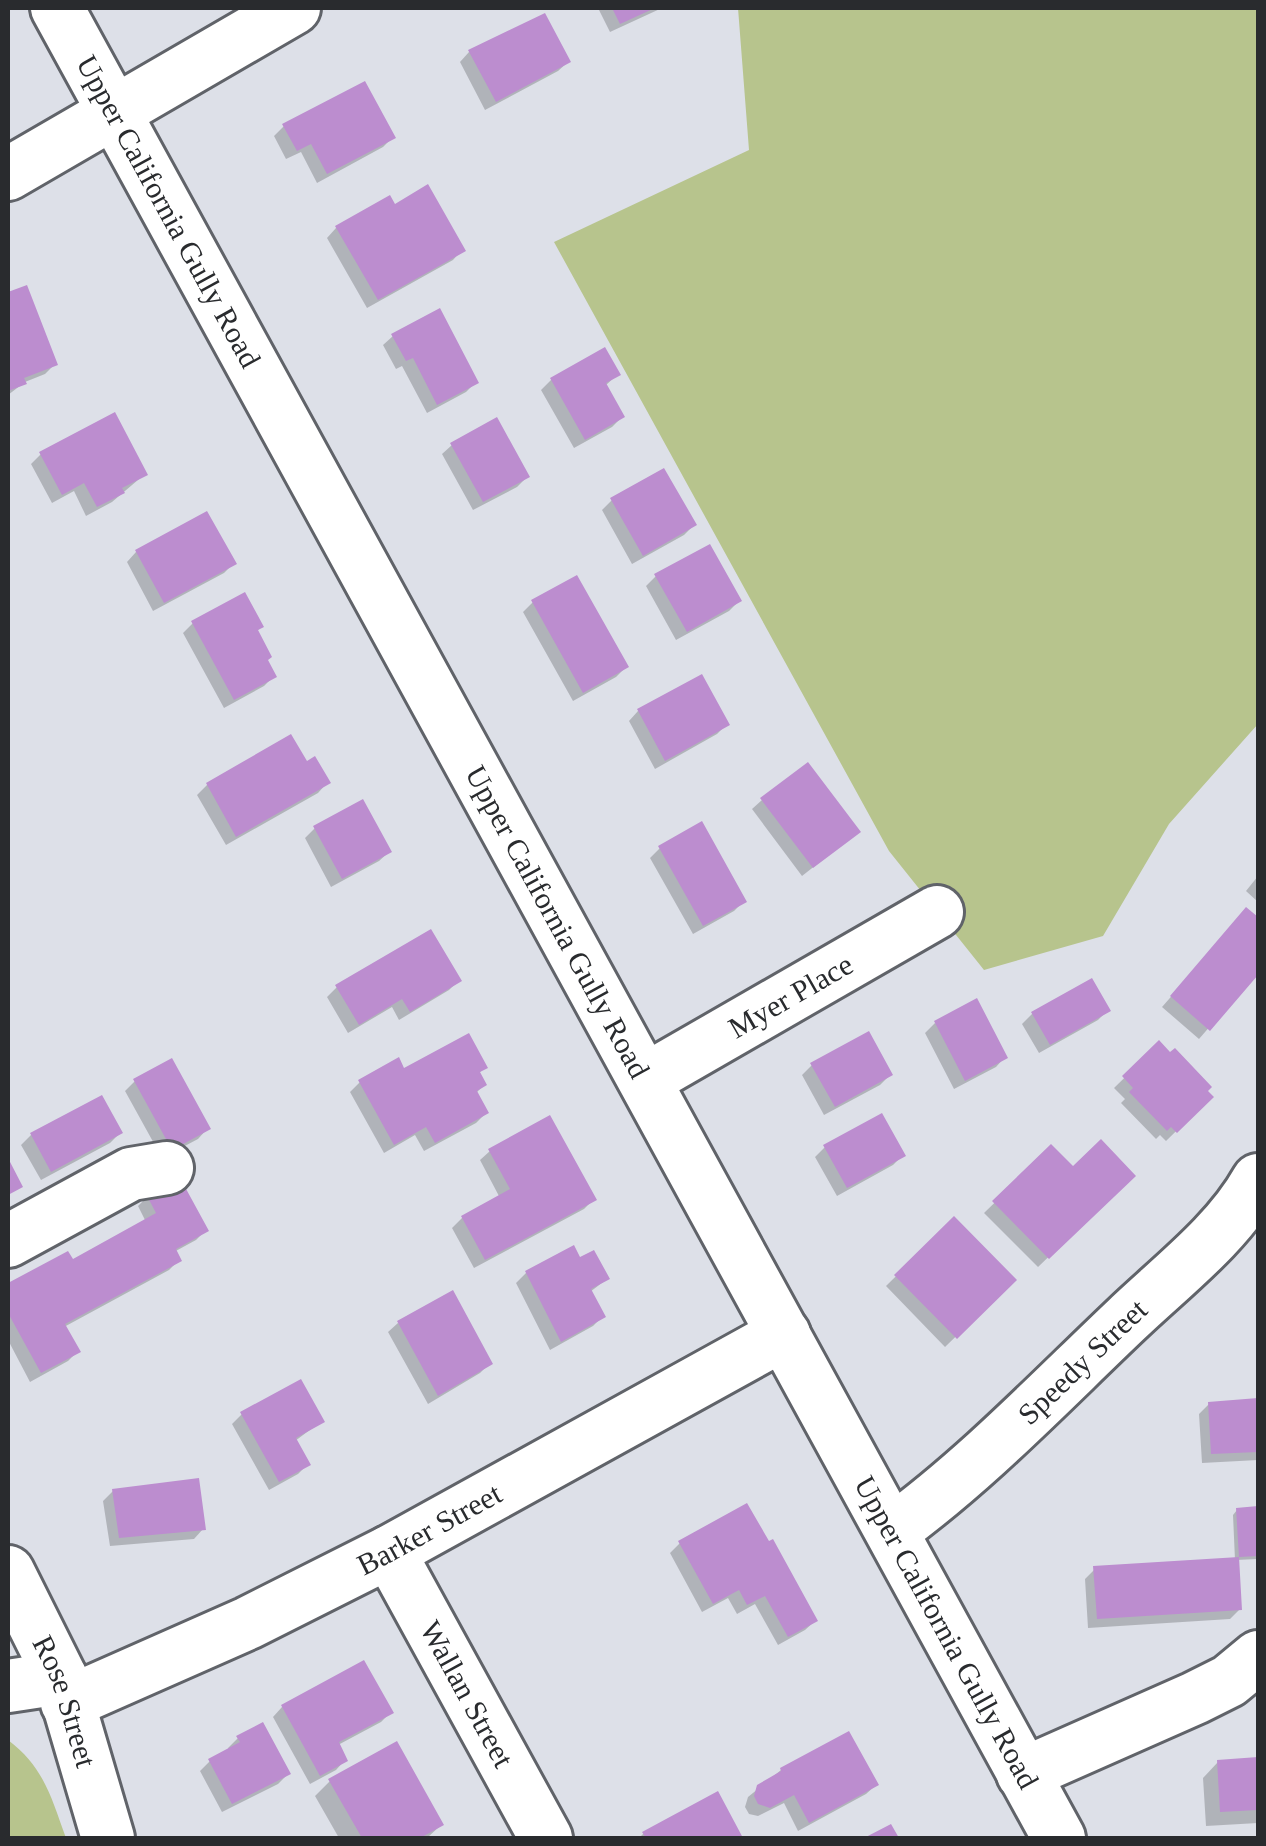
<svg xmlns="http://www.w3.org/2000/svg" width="1266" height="1846" viewBox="0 0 1266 1846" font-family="Georgia,serif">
  <rect width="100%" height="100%" fill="#dde0e8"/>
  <path fill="#b7c48d" d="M738 8H1258V724L1169 824 1103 936 984 970 889 851 554 242 749 150Z
    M8 1740C44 1767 51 1797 66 1838H8Z"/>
  <path fill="#0003" d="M598 8H662L610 32Z
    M469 52 568 62 558 71 485 110 460 62Z
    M284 126 393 137 383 147 317 183 301 152 286 159 274 136Z
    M394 207 462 250 453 260 367 308 327 238 336 228Z
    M26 288 55 364 45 374 25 382 8 395V295Z
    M393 336 476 382 466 392 427 413 402 366 396 369 383 345Z
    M618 374 605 386 622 417 612 427 574 448 541 390 551 380Z
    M452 445 527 477 517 487 473 510 442 454Z
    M41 454 145 474 112 502 86 516 74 491 52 503 31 464Z
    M612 500 694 525 684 535 632 564 602 510Z
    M136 552 234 563 224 573 153 611 127 562Z
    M656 576 739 601 729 611 676 640 646 586Z
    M533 602 626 667 616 677 573 701 523 612Z
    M193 623 261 627 256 632 274 676 264 686 224 708 183 633Z
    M638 711 727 724 717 734 655 769 629 721Z
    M291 738 306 765 327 783 318 793 226 845 197 795 207 785Z
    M762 800 858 832 802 876 752 809Z
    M315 828 389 852 379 861 331 887 305 838Z
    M660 848 744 901 734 911 693 934 650 858Z
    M1258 876V902L1246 891Z
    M1247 910 1258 920V971L1199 1039 1162 1007Z
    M459 980 449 990 399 1020 392 1007 348 1033 327 997 337 987Z
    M1091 981 1107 1011 1098 1020 1039 1053 1022 1024 1032 1014Z
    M935 1023 1005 1057 996 1067 954 1089 925 1033Z
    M1159 1044 1211 1097 1166 1141 1160 1135 1156 1139 1121 1103 1125 1099 1114 1088Z
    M812 1065 890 1075 880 1085 824 1115 802 1075Z
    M485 1067 478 1074 484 1085 475 1094 486 1113 476 1123 424 1151 415 1135 384 1153 350 1092 360 1082 403 1071Z
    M135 1081 207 1129 198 1139 162 1158 125 1091Z
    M120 1133 110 1143 41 1180 21 1145 31 1135Z
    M825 1147 903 1155 893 1165 837 1196 815 1157Z
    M1051 1148 1073 1170 1133 1176 1038 1267 984 1213Z
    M490 1151 594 1199 584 1209 474 1268 452 1228 462 1218 500 1198 480 1160Z
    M148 1196 206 1230 196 1240 174 1252 179 1260 169 1270 64 1327 78 1351 68 1361 30 1382 8 1340V1286L67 1254 72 1262 146 1222 138 1206Z
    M954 1219 1014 1280 945 1347 886 1286Z
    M579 1260 607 1279 590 1292 603 1316 593 1326 550 1350 516 1283 526 1273Z
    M398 1323 490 1363 480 1373 428 1404 388 1332Z
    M1258 1401V1460L1202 1463 1199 1414 1209 1404Z
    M242 1414 322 1421 295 1441 308 1464 298 1474 269 1490 232 1424Z
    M113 1491 203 1529 194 1539 110 1546 103 1501Z
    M1258 1509V1559L1236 1560 1240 1609 1230 1619 1088 1628 1085 1579 1095 1569 1235 1560 1233 1515 1237 1510Z
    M680 1543 815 1621 805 1630 778 1645 755 1604 737 1614 728 1598 702 1612 670 1553Z
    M282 1707 391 1712 381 1722 338 1745 345 1760 336 1770 310 1784 273 1717Z
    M238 1738 288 1774 278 1784 222 1812 200 1771 210 1761 230 1751 228 1748Z
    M1258 1760V1823L1206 1826 1203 1778 1218 1762Z
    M781 1770 876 1785 866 1794 798 1831 784 1803 758 1816 749 1814 745 1807 748 1797Z
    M330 1781 441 1825 427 1838H339L315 1796Z
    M717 1794 741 1838H639L643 1834Z"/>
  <path fill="#bc8dcf" d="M612 8H655L620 24Z
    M545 13 571 62 496 102 468 50Z
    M365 81 396 138 327 174 311 144 297 151 282 124Z
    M428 184 466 251 378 300 335 226 390 195 395 204Z
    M27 285 58 365 24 378 27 384 8 391V292Z
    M440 308 479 383 437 405 413 358 406 361 391 334Z
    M605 347 621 375 606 383 625 417 585 440 550 378Z
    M115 412 148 475 122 488 125 493 97 507 84 483 62 495 39 452Z
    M497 417 530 477 483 502 450 443Z
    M664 468 697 525 643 556 610 498Z
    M207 511 237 564 164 603 135 550Z
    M710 544 742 601 687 632 654 574Z
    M577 575 629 667 583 693 531 600Z
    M245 592 264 627 258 630 272 657 268 660 277 677 234 700 191 621Z
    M702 674 730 725 665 761 637 709Z
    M291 734 307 761 315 756 331 783 236 837 206 783Z
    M808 762 861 832 813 868 760 798Z
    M363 799 392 852 342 879 313 826Z
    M702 821 747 902 703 926 658 846Z
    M1246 907 1258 917V975L1210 1031 1170 996Z
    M431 929 462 981 410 1012 402 999 359 1025 335 985Z
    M1092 978 1111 1011 1050 1045 1031 1012Z
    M977 998 1008 1058 965 1081 934 1021Z
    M869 1031 893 1075 835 1107 810 1063Z
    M469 1033 488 1068 480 1072 487 1085 477 1091 489 1113 435 1143 426 1127 394 1145 358 1080 399 1057 404 1068Z
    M1159 1040 1170 1052 1175 1048 1212 1087 1208 1091 1214 1097 1177 1133 1171 1127 1167 1131 1129 1092 1133 1088 1122 1076Z
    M172 1058 211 1129 172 1150 133 1079Z
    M102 1095 123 1133 51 1172 30 1133Z
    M882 1113 906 1156 847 1188 823 1145Z
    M550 1115 597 1200 485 1260 461 1216 510 1189 488 1149Z
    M1101 1139 1136 1176 1049 1259 992 1201 1051 1144 1073 1166Z
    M8 1158 23 1187 8 1195Z
    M179 1176 209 1231 176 1249 182 1261 65 1324 81 1352 41 1373 8 1313V1283L68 1251 73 1259 156 1213 146 1194Z
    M954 1216 1017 1280 957 1339 894 1275Z
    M574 1245 580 1257 594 1250 610 1279 591 1289 606 1317 561 1342 525 1271Z
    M453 1290 493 1364 438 1396 397 1321Z
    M301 1379 325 1422 296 1438 311 1465 279 1482 240 1412Z
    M1258 1398V1452L1211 1454 1208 1402Z
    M199 1478 206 1530 119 1538 112 1489Z
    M747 1503 769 1541 773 1539 818 1621 788 1637 765 1596 747 1605 739 1590 713 1604 678 1541Z
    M1258 1506V1556L1239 1557 1236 1508Z
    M1239 1557 1242 1610 1097 1619 1093 1566Z
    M364 1660 394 1713 339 1742 348 1761 320 1776 281 1705Z
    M263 1722 291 1774 232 1804 208 1759 240 1742 236 1736Z
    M849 1731 879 1785 809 1823 794 1795 770 1808 758 1804 754 1796 757 1785 781 1771 780 1768Z
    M397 1741 444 1825 420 1838H362L328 1779Z
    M1258 1757V1810L1220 1812 1217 1760Z
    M718 1791 743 1838H646L642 1832Z
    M891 1824 899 1838H864Z"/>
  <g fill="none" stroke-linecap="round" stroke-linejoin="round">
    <g stroke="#606369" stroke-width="58">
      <g id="minor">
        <path id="s1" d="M57 8 1059 1838"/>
        <path d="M8 174 294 8"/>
        <path id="s2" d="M645 1080 937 912"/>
        <path d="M8 1241 131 1174 167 1168"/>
        <path id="s3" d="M892 1531C977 1469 1051 1391 1127 1319 1172 1276 1227 1235 1258 1180"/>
        <path id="s4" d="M389 1552 546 1838"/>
        <path id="s5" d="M8 1572 61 1678 108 1838"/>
        <path d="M8 1686 61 1678"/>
        <path id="s6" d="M67 1703 248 1623 389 1552 784 1334"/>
        <path d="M1023 1774 1195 1698 1229 1681 1258 1657"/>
      </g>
    </g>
    <use href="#minor" stroke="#fff" stroke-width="52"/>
  </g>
  <g text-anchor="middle" stroke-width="9" stroke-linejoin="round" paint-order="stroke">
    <g font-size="30" fill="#292b2e" stroke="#fff">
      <text dy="10" stroke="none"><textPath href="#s1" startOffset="232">Upper California Gully Road</textPath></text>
      <text dy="10" stroke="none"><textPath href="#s1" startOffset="1042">Upper California Gully Road</textPath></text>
      <text dy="10" stroke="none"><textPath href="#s2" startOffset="168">Myer Place</textPath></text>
      <text dy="10" stroke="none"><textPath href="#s3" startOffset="255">Speedy Street</textPath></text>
      <text dy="10" stroke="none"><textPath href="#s6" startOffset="402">Barker Street</textPath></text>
      <text dy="10" stroke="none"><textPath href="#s1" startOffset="1852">Upper California Gully Road</textPath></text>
      <text dy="10" stroke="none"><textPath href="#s4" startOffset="162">Wallan Street</textPath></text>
      <text dy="10" stroke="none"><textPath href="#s5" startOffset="142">Rose Street</textPath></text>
    </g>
  </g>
  <rect width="1266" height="1846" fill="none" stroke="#292b2e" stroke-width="20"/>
</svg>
